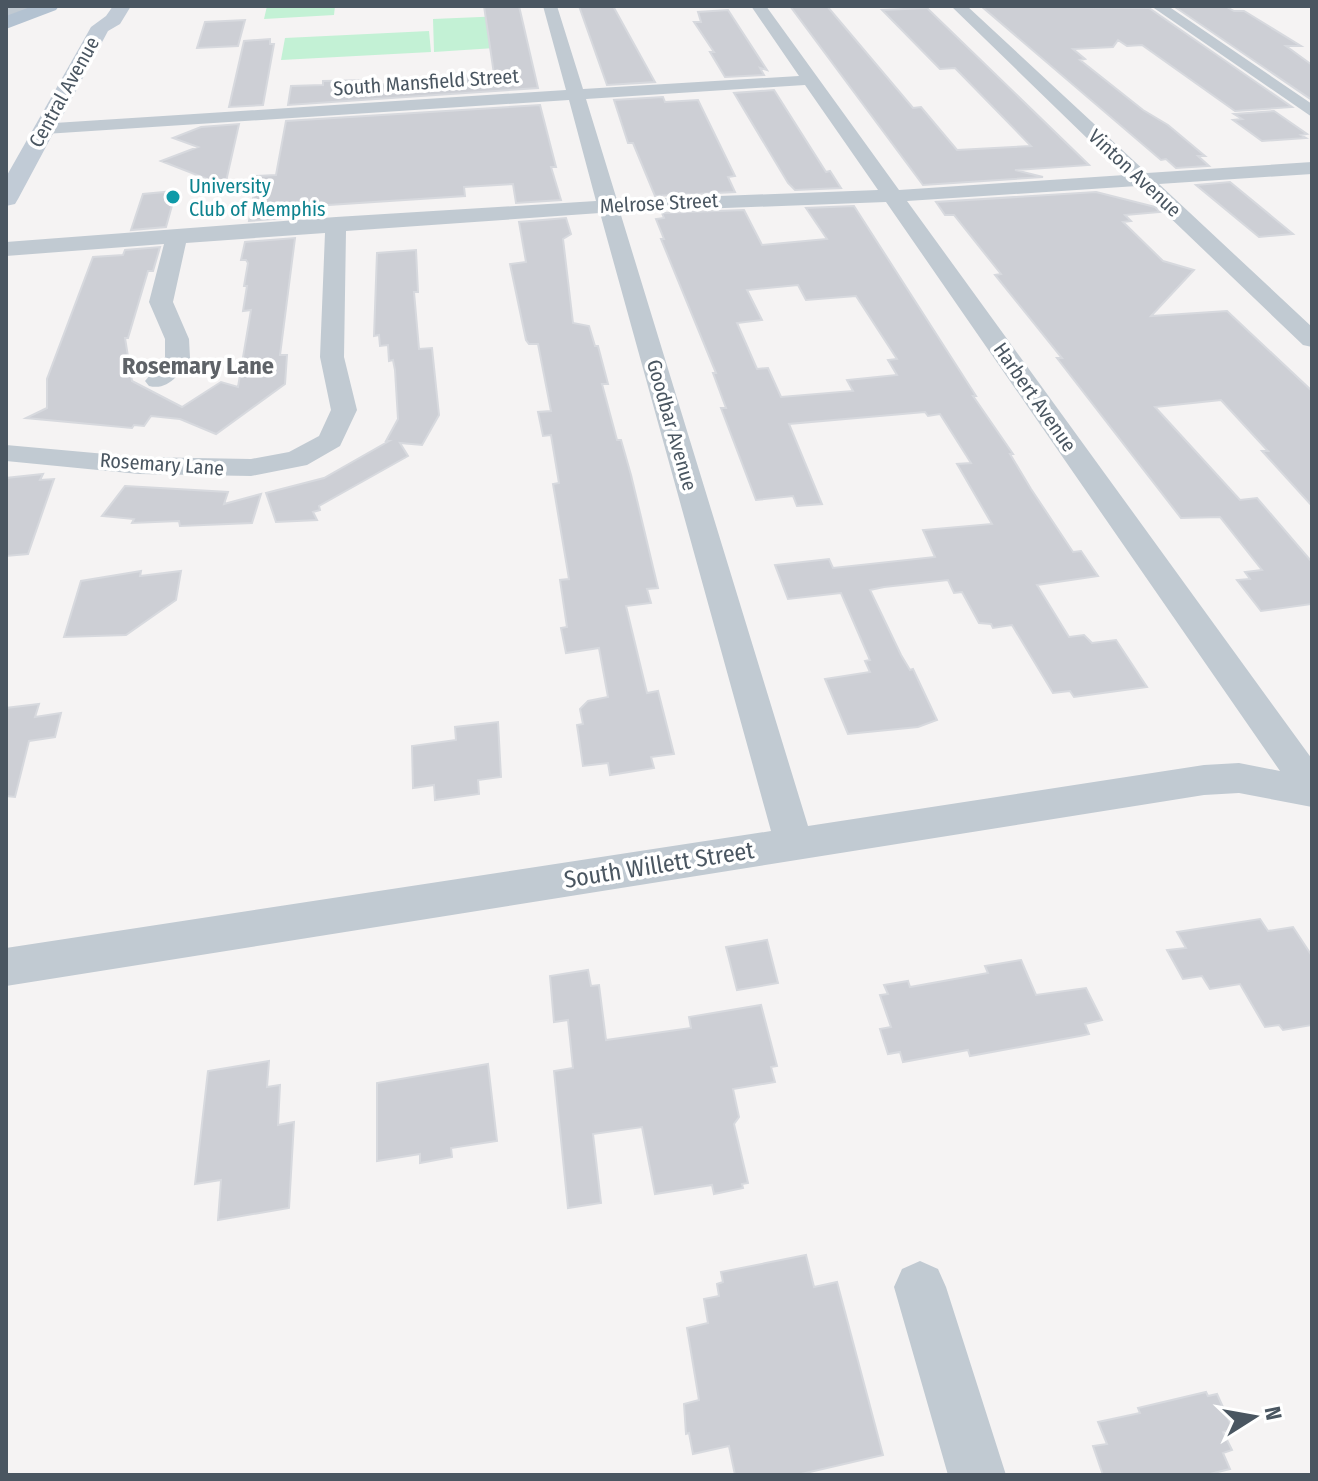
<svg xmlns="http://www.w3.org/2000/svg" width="1318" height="1481" viewBox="0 0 1318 1481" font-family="'Fira Sans Condensed',sans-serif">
  <rect width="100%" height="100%" fill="#f5f3f3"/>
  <path fill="#c3f1d5" d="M267 6H335L334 15 264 19Z
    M504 16 510 47 434 52 433 19Z
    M429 31 431 52 281 60 285 38Z"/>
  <path fill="#cdcfd5" stroke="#d7d9de" stroke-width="2" fill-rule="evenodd" d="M484 6H519L538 88 288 105 291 86 323 85V81L376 80 375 85 423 82V78L494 74Z
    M579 6H613L655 82 607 85Z
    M790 6H827L913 108 921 107 957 150 1031 146 955 68 940 69 882 10 927 8 1089 165 1015 170 1043 177 923 185Z
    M981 6 1149 8 1292 107 1235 111 1142 45 1127 46 1118 40 1113 47 1073 49 1085 59 1080 60 1143 110 1168 125 1205 156H1198L1209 166 1176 168 1166 159 1161 160Z
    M1225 6 1234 11H1244L1301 46H1286L1312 65V100L1175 7Z
    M728 10 767 70 760 68 764 75 725 77 710 52H714L694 22H701L698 12Z
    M245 20 238 46 197 48 205 22Z
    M270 39V44H274L263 105 229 107 244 41Z
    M774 90 826 172 830 171 841 188 795 190 788 183 734 93Z
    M663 97 665 102 698 100 735 176 728 177 735 192 655 196 633 143H628L614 100Z
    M540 105 556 167H551L561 200 516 203 513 184 464 187 465 196 298 207 297 217 249 221 257 176 276 175 286 121Z
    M1274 111 1307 134 1301 135 1306 138 1262 141 1233 120 1242 119 1234 114Z
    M239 124 225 186 161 161 198 147 173 138 201 127Z
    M1230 182 1293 234 1259 237 1196 185Z
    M176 191 166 227 131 230 143 194Z
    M1096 192 1155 207 1160 212 1125 215 1131 221 1123 222 1163 261 1194 270 1151 316 1227 311 1312 391V506L1262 451H1268L1221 400 1155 407 1240 500 1257 498 1312 562V604L1261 611 1237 580 1250 579 1245 572 1262 570 1220 517 1181 518 1057 358H1062L995 275 1001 274 954 215H945L936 202Z
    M854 206 976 396H973L1013 454H1010L1031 489 1073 552 1081 551 1098 576 1037 585 1069 637 1084 635 1092 643 1116 640 1147 687 1074 697 1070 691 1053 693 1012 625 993 628 991 624 979 623 962 592 954 593 948 580 884 587 870 590 901 655 910 670 913 669 937 720 918 727 848 734 825 679 870 672 865 661 870 660 841 593 788 599 775 565 829 559 833 568 935 557 923 530 992 524 957 464 971 463 940 414 928 416 925 412 789 424 822 504 797 506 793 496 756 500 721 408H726L713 373H716L661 239H664L656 219 664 218 662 213 744 210 762 245 827 239 806 208ZM798 285 806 300 856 296 897 359 888 360 897 375 847 380 853 391 781 397 768 368 757 369 737 323 762 320 747 290Z
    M566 218 571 234 563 239 573 323 589 326 595 346H598L608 384H602L617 440H621L631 475 658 588 647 589 651 603 626 606 647 693 658 691 674 754 651 757 654 768 610 775 608 763 583 766 577 725 583 724 580 709 588 701 608 697 599 648 566 653 561 628 567 627 560 580 569 579 553 484 559 483 551 435 543 436 538 412 551 411 538 344H529L526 340 510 264 526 262 519 222Z
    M295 238 280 355H287L285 384 216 434 180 419 151 416 144 426 134 425 132 428 26 418 47 408V379L93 257 123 255 125 250 160 247 153 271H148L128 338H125L132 381 182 407 221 382 238 387 251 310 243 311 247 286H244L248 263 246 260H241L245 242Z
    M416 250 418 292H414L419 349 432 348 439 415 422 445 400 443 408 456 319 506 320 510 313 512 317 520 276 522 266 493 324 478 389 441H386L398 419 395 370 393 360 389 361 388 345 380 346 379 335 374 336 377 253Z
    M43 474 40 480 54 479 28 554 6 556V478Z
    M125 486 228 492 224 504 261 494 252 523 180 526 179 521 132 523 134 519 102 516Z
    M141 571 140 576 181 571 176 600 126 635 64 637 81 581Z
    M39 704 35 717 61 713 55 737 29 741 15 797 6 796V708Z
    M498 722 501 777 478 780 479 794 435 800 434 785 413 788 412 746 456 740 455 727Z
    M1260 919 1268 931 1293 927 1312 956V1025L1283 1030 1279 1025 1265 1027 1240 984 1210 989 1202 976 1183 979 1167 950 1186 948 1177 932Z
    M767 940 778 983 737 990 726 947Z
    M1021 960 1036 995 1086 988 1102 1020 1085 1024 1089 1034 1080 1036 970 1056 968 1050 903 1062 900 1052 888 1054 880 1029 891 1027 880 995 888 994 884 985 908 981 910 987 988 973 985 966Z
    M588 970 591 986 599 985 606 1040 691 1028 689 1017 761 1005 777 1066 771 1067 775 1082 733 1089 739 1117 734 1124 748 1183 742 1184 743 1188 714 1194 712 1185 655 1194 642 1127 593 1134 601 1203 568 1208 554 1071 573 1068 568 1020 554 1022 550 976Z
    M269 1061 267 1087 280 1085 278 1125 294 1122 289 1208 218 1220 221 1180 195 1184 208 1071Z
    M488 1064 497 1141 451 1148 452 1157 420 1163V1154L377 1161V1083Z
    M806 1255 814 1287 837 1282 883 1455 797 1475H735L729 1446 693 1454 689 1433 686 1434 684 1404 699 1400 687 1328 708 1323 704 1299 719 1296 717 1284 723 1282 721 1272Z
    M1206 1392 1208 1396 1217 1394 1233 1429 1223 1432 1232 1450 1223 1453 1230 1469 1206 1475H1103L1093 1446 1107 1444 1098 1422 1140 1413 1138 1408Z"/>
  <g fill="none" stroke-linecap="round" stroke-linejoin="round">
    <path fill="#c1cad2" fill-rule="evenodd" d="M6 6H42L47 10 40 14 6 16Z
      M543 6H557L583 89 799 76 751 6H766L899 190 1125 175 951 6H967L1147 173 1312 162V174L1159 184 1312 327V347L1303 345 1137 186 907 201 1312 759V807L1239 793 1204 795 6 986V948L771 831 600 213 346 231 344 357 357 410 340 446 307 465 251 476 139 474 6 461V445L139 457 251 459 289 452 319 436 331 410 320 357 325 233 186 243 173 302 189 339 190 358C180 373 169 391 149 386L145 381 165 357V339L149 302 164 244 6 256V242L336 217 596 201 569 100 45 134 39 132 36 128 39 124 566 90ZM805 85 878 190 617 200 586 99ZM886 202 1280 771 1239 763 1204 765 808 826 620 212Z
      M1151 6H1168L1312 104V117Z
      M920 1261 938 1269 946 1287 1006 1475H948L894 1287 902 1269Z"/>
    <path fill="#c1cbd6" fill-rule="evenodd" d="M113 6H131L120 24 108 31 18 199 15 204 6 206V177L91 27 106 16Z"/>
    <path fill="#b3c2d1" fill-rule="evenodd" d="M33 6H59L56 10 6 29V16Z"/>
  </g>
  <circle fill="#0f9aa8" stroke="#fff" stroke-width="3" cx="173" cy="197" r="8"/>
  <g text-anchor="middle" stroke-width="7" stroke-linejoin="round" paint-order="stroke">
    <g font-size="20" fill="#4a5661" stroke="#fff">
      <text transform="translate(426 82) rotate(-4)" y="7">South Mansfield Street</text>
      <text transform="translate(64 92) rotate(-61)" y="7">Central Avenue</text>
      <text transform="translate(1135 173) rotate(43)" y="7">Vinton Avenue</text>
      <text transform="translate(659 203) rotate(-3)" y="7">Melrose Street</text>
      <text transform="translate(1035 397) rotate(55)" y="7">Harbert Avenue</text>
      <text transform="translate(672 425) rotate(74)" y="7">Goodbar Avenue</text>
      <text transform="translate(162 464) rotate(4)" y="7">Rosemary Lane</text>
    </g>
    <g font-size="20" fill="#0d838f" stroke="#fff" text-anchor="start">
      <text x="189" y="193">University<tspan x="189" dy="23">Club of Memphis</tspan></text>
    </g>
    <g font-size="24" font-weight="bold" fill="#5f6368" stroke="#fff">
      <text x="198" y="374">Rosemary Lane</text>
    </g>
    <g font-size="24" fill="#4a5661" stroke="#fff">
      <text transform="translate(659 865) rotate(-9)" y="8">South Willett Street</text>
    </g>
  </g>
  <rect width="1318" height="1481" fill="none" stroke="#4a5661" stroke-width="16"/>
  <g transform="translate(1254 1417) rotate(79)" stroke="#ffffff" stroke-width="6" paint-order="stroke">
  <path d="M0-6L14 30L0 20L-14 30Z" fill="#4a5661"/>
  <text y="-12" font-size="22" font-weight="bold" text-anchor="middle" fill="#4a5661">N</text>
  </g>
</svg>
